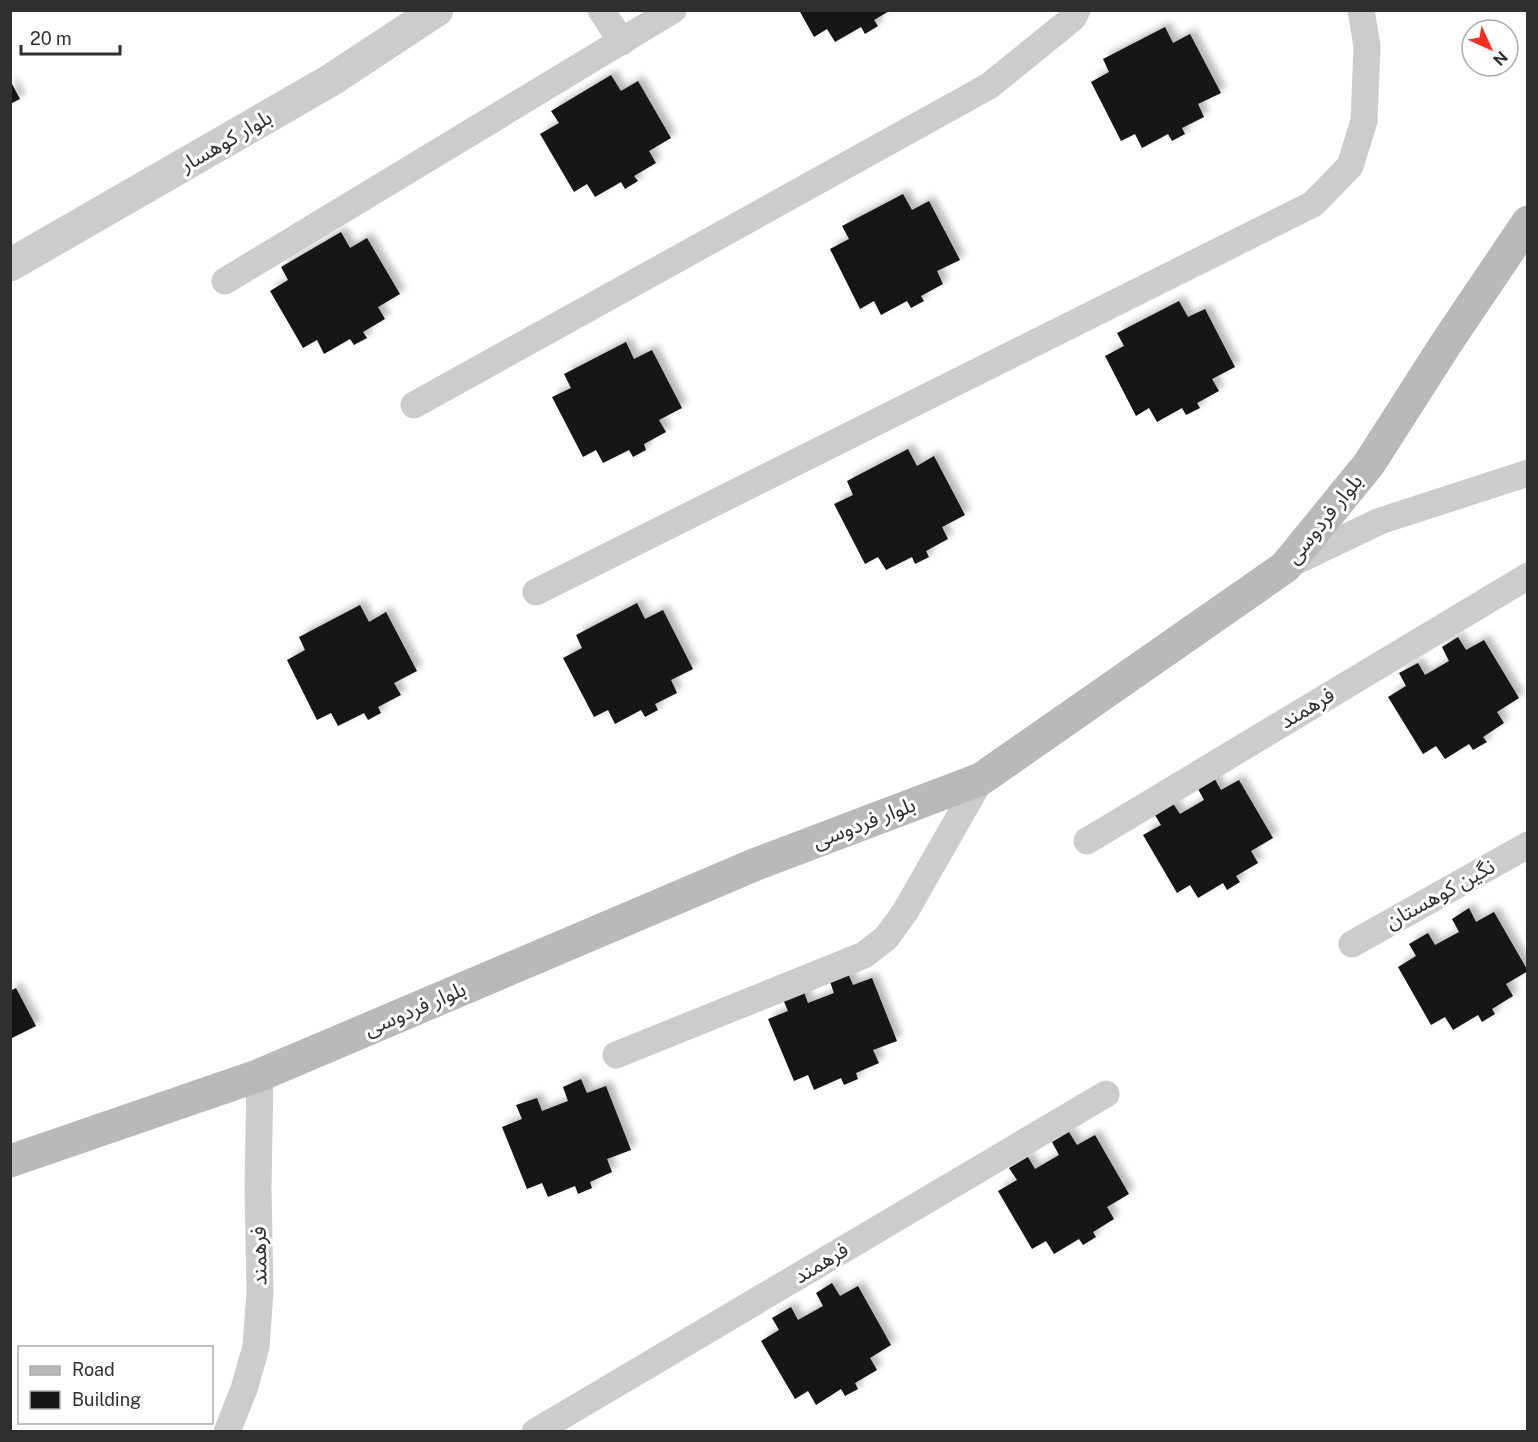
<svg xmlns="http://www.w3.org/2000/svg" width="1538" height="1442" viewBox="0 0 1538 1442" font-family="'Public Sans','Noto Sans Arabic',sans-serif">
  <defs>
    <filter id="shadow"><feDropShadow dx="5.5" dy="-5.5" stdDeviation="3" flood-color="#0004"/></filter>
  </defs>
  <rect width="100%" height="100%" fill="#fff"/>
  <path fill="#161616" filter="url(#shadow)" d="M799 10H891L874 20 878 26 865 34 861 27 835 42 827 29 814 37Z
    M1165 27 1173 43 1190 34 1221 93 1198 104 1204 117 1182 128 1185 134 1172 141 1168 134 1142 148 1135 134 1121 141 1091 82 1109 72 1103 59Z
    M611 75 621 91 638 81 671 138 649 151 656 163 634 176 638 181 625 189 621 182 595 197 587 184 574 192 540 134 559 123 551 111Z
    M10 80 20 99 10 104Z
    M903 194 912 210 929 201 960 260 937 271 943 284 921 296 924 301 911 308 907 301 881 315 874 301 860 309 830 249 849 239 842 226Z
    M341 232 350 248 367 238 400 294 378 307 385 319 363 332 367 338 354 345 350 339 324 354 317 340 303 348 270 291 288 280 281 267Z
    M1179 301 1188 317 1205 309 1235 367 1212 379 1219 391 1197 403 1200 408 1186 415 1182 408 1157 422 1149 408 1136 416 1105 356 1124 346 1117 333Z
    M626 342 634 359 652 350 682 408 659 420 666 432 644 444 646 450 633 457 629 450 603 463 596 450 583 457 552 397 571 388 564 374Z
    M908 449 917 466 934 456 965 515 942 527 948 539 926 551 929 557 915 564 912 557 886 570 878 557 865 564 834 504 853 495 847 481Z
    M637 603 645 619 663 610 693 669 671 680 677 693 655 704 658 710 645 717 641 710 615 724 608 710 594 717 563 658 582 648 576 635Z
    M360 605 369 622 386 612 417 671 394 683 401 695 378 707 381 713 368 720 364 713 338 726 331 713 317 720 287 660 305 650 299 637Z
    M1458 637 1466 650 1484 640 1519 698 1497 712 1504 723 1483 737 1487 742 1473 750 1469 744 1445 759 1436 746 1423 754 1388 697 1406 686 1399 673 1418 663 1425 675 1449 661 1442 647Z
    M1213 776 1221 790 1239 780 1273 838 1251 851 1258 863 1236 876 1240 882 1227 890 1223 883 1198 898 1190 885 1177 893 1143 835 1161 825 1153 812 1172 802 1180 814 1204 800 1197 787Z
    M1469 908 1476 922 1494 912 1528 971 1506 984 1513 996 1492 1009 1495 1014 1482 1022 1478 1015 1453 1030 1445 1017 1431 1025 1398 967 1416 956 1409 944 1428 933 1435 945 1459 932 1452 919Z
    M847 971 853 985 872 978 897 1041 873 1050 879 1063 856 1073 858 1079 844 1085 841 1078 814 1090 808 1075 794 1081 768 1019 788 1011 782 997 803 990 808 1003 834 993 829 979Z
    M16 988 36 1026 10 1039V991Z
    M581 1079 587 1093 606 1086 631 1150 607 1159 612 1172 590 1182 592 1188 578 1194 575 1186 548 1197 542 1183 527 1189 502 1127 522 1119 516 1105 537 1098 542 1111 568 1101 563 1087Z
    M1069 1132 1077 1145 1095 1135 1129 1194 1107 1207 1114 1219 1093 1232 1096 1237 1083 1245 1079 1239 1054 1254 1046 1241 1032 1249 998 1191 1017 1180 1009 1168 1028 1157 1035 1169 1059 1155 1052 1142Z
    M832 1283 840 1296 858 1286 891 1345 870 1358 877 1370 855 1383 858 1389 845 1396 841 1389 816 1405 808 1391 795 1399 761 1341 779 1330 772 1318 791 1307 798 1320 823 1306 816 1293Z"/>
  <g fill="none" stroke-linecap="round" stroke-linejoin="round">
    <path stroke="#ccc" stroke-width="27" d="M601 10 622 42
      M225 281 673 10
      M414 405 989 86 1073 18 1077 10
      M1288 565 1380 521 1528 473
      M536 592 1313 204 1350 166 1364 121 1367 46 1361 10
      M1087 841 1528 576
      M1352 944 1528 845
      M616 1055 864 955 886 938 905 912 981 779
      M227 1432 244 1389 256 1347 260 1291 258 1188 260 1075
      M535 1432 1106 1094"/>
    <path stroke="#ccc" stroke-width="33" d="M10 265 331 80 437 10"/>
    <path stroke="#b9b9b9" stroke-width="33" d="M10 1161 260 1075 754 865 981 779 1285 567 1369 464 1447 342 1528 222"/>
  </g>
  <g text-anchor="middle" stroke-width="6" stroke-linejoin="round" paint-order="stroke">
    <g font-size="21" fill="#2f2f2f" stroke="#fff">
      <text transform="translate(226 141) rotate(-30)" y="7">بلوار کوهسار</text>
      <text transform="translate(1324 519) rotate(-51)" y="7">بلوار فردوسی</text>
      <text transform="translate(1307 708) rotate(-31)" y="7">فرهمند</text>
      <text transform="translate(864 823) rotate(-21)" y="7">بلوار فردوسی</text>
      <text transform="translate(1440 894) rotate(-29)" y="7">نگین کوهستان</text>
      <text transform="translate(415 1009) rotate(-23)" y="7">بلوار فردوسی</text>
      <text transform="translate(259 1256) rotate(-91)" y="7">فرهمند</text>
      <text transform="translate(821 1263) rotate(-31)" y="7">فرهمند</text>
    </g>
  </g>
  <rect width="1538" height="1442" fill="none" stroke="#2f2f2f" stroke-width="24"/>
  <rect x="18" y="1346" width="195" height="78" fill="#ffffff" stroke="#acacac" stroke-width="1.5"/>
  <rect x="30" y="1366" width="30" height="9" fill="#b9b9b9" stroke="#acacac" stroke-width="1.5"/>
  <text x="72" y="1376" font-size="18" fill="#2f2f2f">Road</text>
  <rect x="30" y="1391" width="30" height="18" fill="#161616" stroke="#acacac" stroke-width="1.5"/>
  <text x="72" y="1406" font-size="18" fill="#2f2f2f">Building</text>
  <g transform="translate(1490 48) rotate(135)"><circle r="28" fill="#ffffff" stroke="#acacac" stroke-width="1.5"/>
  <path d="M0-4.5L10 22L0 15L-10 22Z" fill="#f72e21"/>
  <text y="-9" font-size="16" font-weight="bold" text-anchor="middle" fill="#2f2f2f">N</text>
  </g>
  <path d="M21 45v9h99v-9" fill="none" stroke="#2f2f2f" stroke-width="3"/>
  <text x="30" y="45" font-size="18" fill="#2f2f2f" stroke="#ffffff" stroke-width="4.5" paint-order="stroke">20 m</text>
</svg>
